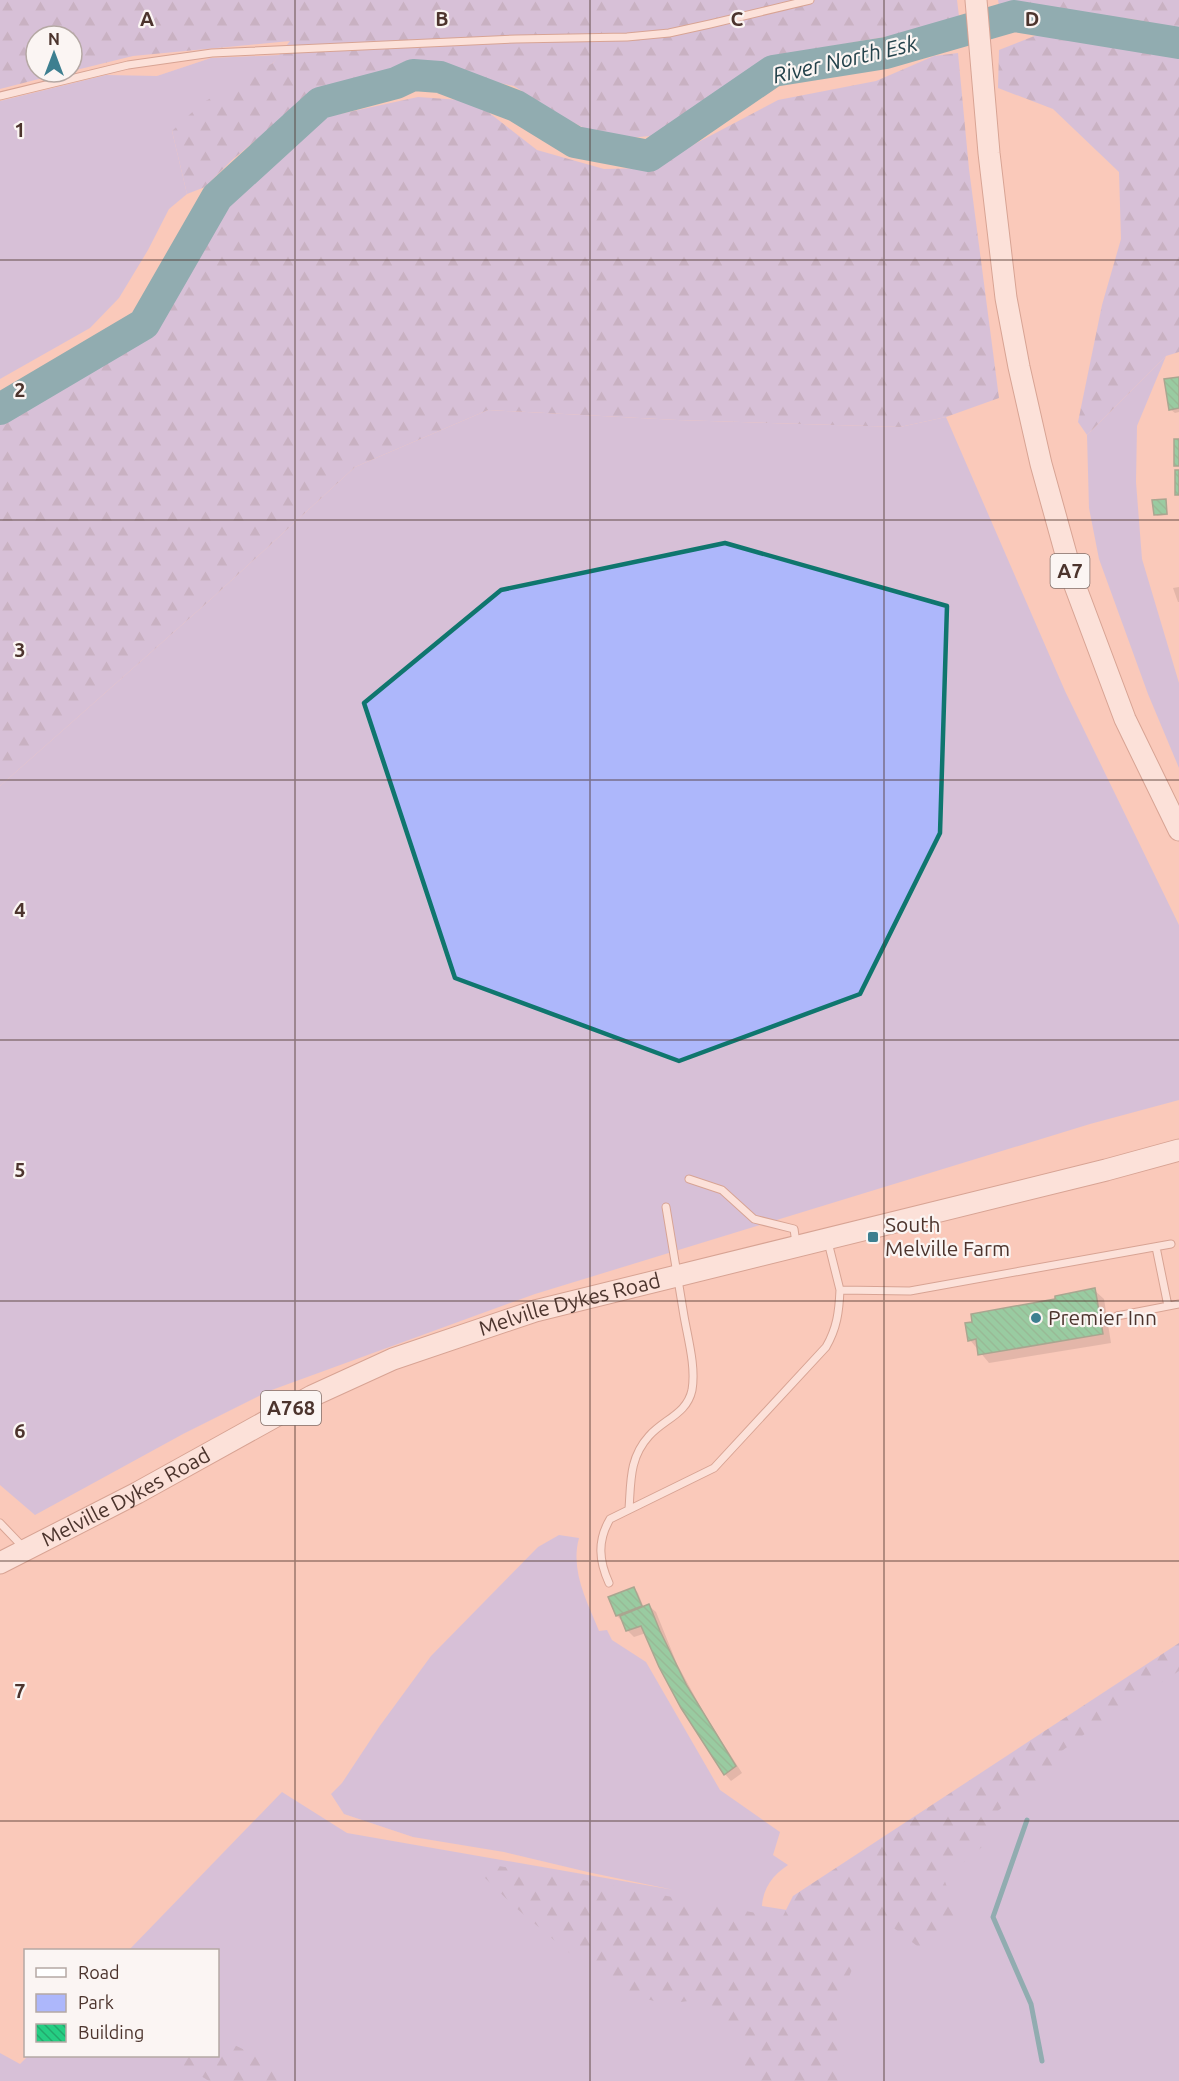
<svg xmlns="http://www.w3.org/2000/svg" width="1179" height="2081" viewBox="0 0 1179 2081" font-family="Ubuntu,sans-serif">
  <defs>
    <pattern id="forest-firs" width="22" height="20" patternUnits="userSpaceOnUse" patternTransform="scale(1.5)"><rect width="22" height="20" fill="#adb7fb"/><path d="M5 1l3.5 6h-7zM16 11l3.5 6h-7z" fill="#8f96cc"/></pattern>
    <pattern id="building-back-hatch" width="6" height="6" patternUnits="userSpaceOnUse" patternTransform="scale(1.5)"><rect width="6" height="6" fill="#25ce83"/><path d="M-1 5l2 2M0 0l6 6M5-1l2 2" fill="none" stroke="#22a86c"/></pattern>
  </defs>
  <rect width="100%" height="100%" fill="#fac9ba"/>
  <path fill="#adb7fb" d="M280 55 273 63 172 131 187 194 169 209 148 250 119 298 90 328 0 379V101L106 75 157 76 211 58Z
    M1166 356 1137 426 1136 482 1142 559 1179 683V768L1148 694 1099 559 1089 508 1087 435Z
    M488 410 677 420 900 427 946 417 1065 691 1179 925V1100L1090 1124 535 1294 269 1391 183 1434 35 1515 0 1485V786L210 600 355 467Z
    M559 1535 579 1538C570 1571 587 1601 599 1631L607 1630 612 1640 646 1662 720 1790 780 1832 773 1855 788 1865C773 1875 763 1888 762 1906L793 1911 1179 1658V2081H0V2053L20 2064 28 2056H218V1950H129L282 1792 347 1833 674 1890 592 1873 504 1852 413 1837 344 1814 331 1794 342 1783 379 1727 431 1656 538 1547Z"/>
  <path fill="url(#forest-firs)" d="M0 0H957L959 16 896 35 803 51 749 78 672 134 607 140 559 115 514 86 458 74 411 67 389 75 341 84 304 100 232 160 205 187 187 194 172 131 202 103 273 63 290 41 133 56 72 71V36H36V72H66L0 89Z
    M998 0H1179V28L1132 19 999 5Z
    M1037 35 1117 43 1179 58V352L1166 356 1087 435 1078 422 1102 305 1121 239 1119 172 1053 109 998 88 999 50Z
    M958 53 969 169 999 398 946 417 900 427 677 420 488 410 355 467 210 600 0 786V418L61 387 152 329 197 260 225 202 276 151 326 117 418 97 474 101 537 150 604 169 649 168 778 100 876 81 934 56Z
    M1179 1643V1671L1097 1725 1059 1753 1052 1770 1042 1784 1026 1798 1005 1805 987 1820 989 1841 944 1879 957 1913 946 1934 921 1949 891 1926 872 1930C857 1953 834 2007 837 2035 839 2050 846 2066 846 2081H748L737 2032 714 2008 689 2001 663 2004 638 1996 598 1977 516 1908 482 1875 480 1866 492 1865 557 1875 782 1918 793 1896Z
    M218 2037 294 2074 300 2081H209L168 2056H218Z"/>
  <path fill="#0003" d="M1179 378V412L1175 413 1170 409Z
    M1165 501 1168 515 1157 516 1155 514Z
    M1179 587V602H1178L1173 588Z
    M1094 1290 1104 1299 1111 1343 989 1363 970 1340 974 1323Z
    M634 1588 638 1593 644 1608 649 1606 656 1612 677 1664 705 1715 742 1773 731 1781 725 1774 646 1633 634 1637 627 1630 623 1619 621 1620 617 1616Z"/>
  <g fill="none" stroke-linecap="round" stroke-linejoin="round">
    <path stroke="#128aa4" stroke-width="5" d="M1027 1820 993 1917 1031 2004 1042 2061"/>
    <path stroke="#128aa4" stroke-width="32" d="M0 409 144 324 217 197 320 103 396 83 413 75 440 77 516 106 575 142 649 156 773 71 886 53 1014 16 1179 43"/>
  </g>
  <path fill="url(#building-back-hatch)" stroke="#487d5e" stroke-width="1.5" d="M1179 377V408L1169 410 1164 379Z
    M1174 439H1179V466H1174Z
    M1175 470H1179V495H1175Z
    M1166 499 1167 514 1154 515 1152 500Z
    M1095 1288 1103 1334 978 1355 976 1339 968 1341 965 1323 972 1322 971 1314 1055 1299V1296Z
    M634 1587 642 1606 616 1616 608 1597Z
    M649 1604 660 1631 687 1686 736 1766 724 1775 681 1708 659 1667 641 1626 626 1631 620 1616Z"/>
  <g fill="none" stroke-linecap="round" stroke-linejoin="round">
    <g stroke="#af7766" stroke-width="9">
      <path id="service" d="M0 96 128 65 212 53 516 39 627 37 669 33 710 24 810 0
        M689 1179 722 1190 754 1219 794 1229 796 1243
        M828 1242 840 1290 910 1291 1171 1244
        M1156 1247 1168 1306
        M1117 1316 1179 1304
        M629 1509C631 1482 629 1458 649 1436 664 1419 687 1414 692 1390 696 1367 688 1339 684 1316 678 1280 672 1243 666 1207
        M0 1523 23 1547
        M609 1583C599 1561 597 1541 610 1519L714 1468 826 1347C837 1328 839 1312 840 1290"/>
    </g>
    <g stroke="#af7766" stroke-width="23">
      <g id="primary">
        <path d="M976 0 989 153 1006 298 1019 367 1041 464 1074 583 1125 719 1179 830"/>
        <path id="s1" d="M0 1563 137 1493 312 1396 393 1359 535 1311 1106 1170 1179 1150"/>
      </g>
    </g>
    <use href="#service" stroke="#fff" stroke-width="7"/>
    <use href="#primary" stroke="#fff" stroke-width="21"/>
  </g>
  <path d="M0 0H1179V2081H0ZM725 543 947 606 940 833 860 994 679 1061 455 978 364 703 501 590Z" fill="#fac9ba" fill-opacity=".55" fill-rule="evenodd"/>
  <path fill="none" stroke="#0f766e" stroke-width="4.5" stroke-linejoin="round" d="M725 543 947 606 940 833 860 994 679 1061 455 978 364 703 501 590Z"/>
  <path fill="none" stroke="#4c342d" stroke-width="1.5" stroke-opacity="0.55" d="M295 0V2081M590 0V2081M884 0V2081M0 260H1179M0 520H1179M0 780H1179M0 1040H1179M0 1301H1179M0 1561H1179M0 1821H1179"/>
  <g fill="#3d7f90" stroke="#fbf5f3" stroke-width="2">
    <rect x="867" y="1231" width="12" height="12" rx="3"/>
    <circle cx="1036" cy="1318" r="6"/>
  </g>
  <g text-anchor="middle" stroke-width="4.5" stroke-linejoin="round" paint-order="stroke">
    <g fill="#fbf5f3" stroke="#806e68" stroke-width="1.5">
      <rect x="1050.5" y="554" width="39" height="34" rx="4.5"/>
      <rect x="261" y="1391" width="60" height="34" rx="4.5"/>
    </g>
    <g font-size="20" font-weight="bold" fill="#4c342d">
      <text x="1070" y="578">A7</text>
      <text x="291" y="1415">A768</text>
    </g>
    <g font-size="21" fill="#4c342d" stroke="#fbf5f3" text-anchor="start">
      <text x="885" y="1232">South<tspan x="885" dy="24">Melville Farm</tspan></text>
      <text x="1048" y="1325">Premier Inn</text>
    </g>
    <g font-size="21" fill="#4c342d" stroke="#fbf5f3">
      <text dy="7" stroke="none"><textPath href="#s1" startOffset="628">Melville Dykes Road</textPath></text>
      <text dy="7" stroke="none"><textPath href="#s1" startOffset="142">Melville Dykes Road</textPath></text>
    </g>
    <g font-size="22" font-style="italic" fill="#23424b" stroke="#fbf5f3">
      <text transform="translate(845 59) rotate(-13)" y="8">River North Esk</text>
    </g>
  </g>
  <g font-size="20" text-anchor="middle" font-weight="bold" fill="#4c342d" stroke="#fbf5f3" stroke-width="4.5" stroke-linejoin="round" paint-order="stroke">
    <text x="147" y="26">A</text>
    <text x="442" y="26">B</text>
    <text x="737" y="26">C</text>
    <text x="1032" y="26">D</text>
    <text x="20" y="137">1</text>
    <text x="20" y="397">2</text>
    <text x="20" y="657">3</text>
    <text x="20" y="917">4</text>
    <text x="20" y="1177">5</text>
    <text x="20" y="1438">6</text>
    <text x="20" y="1698">7</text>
  </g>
  <rect x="24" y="1949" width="195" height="108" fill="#fbf5f3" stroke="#b5a8a4" stroke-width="1.5"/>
  <rect x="36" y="1968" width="30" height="9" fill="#ffffff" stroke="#b5a8a4" stroke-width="1.5"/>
  <text x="78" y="1979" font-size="18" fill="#4c342d">Road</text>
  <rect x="36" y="1994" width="30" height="18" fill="#adb7fb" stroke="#b5a8a4" stroke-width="1.5"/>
  <text x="78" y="2009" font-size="18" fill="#4c342d">Park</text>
  <rect x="36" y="2024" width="30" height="18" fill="url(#building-back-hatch)" stroke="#b5a8a4" stroke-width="1.5"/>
  <text x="78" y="2039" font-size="18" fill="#4c342d">Building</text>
  <g transform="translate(54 54)"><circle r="28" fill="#fbf5f3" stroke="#b5a8a4" stroke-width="1.5"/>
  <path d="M0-4.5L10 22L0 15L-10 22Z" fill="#3d7f90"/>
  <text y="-9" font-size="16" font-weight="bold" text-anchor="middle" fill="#4c342d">N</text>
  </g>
</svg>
